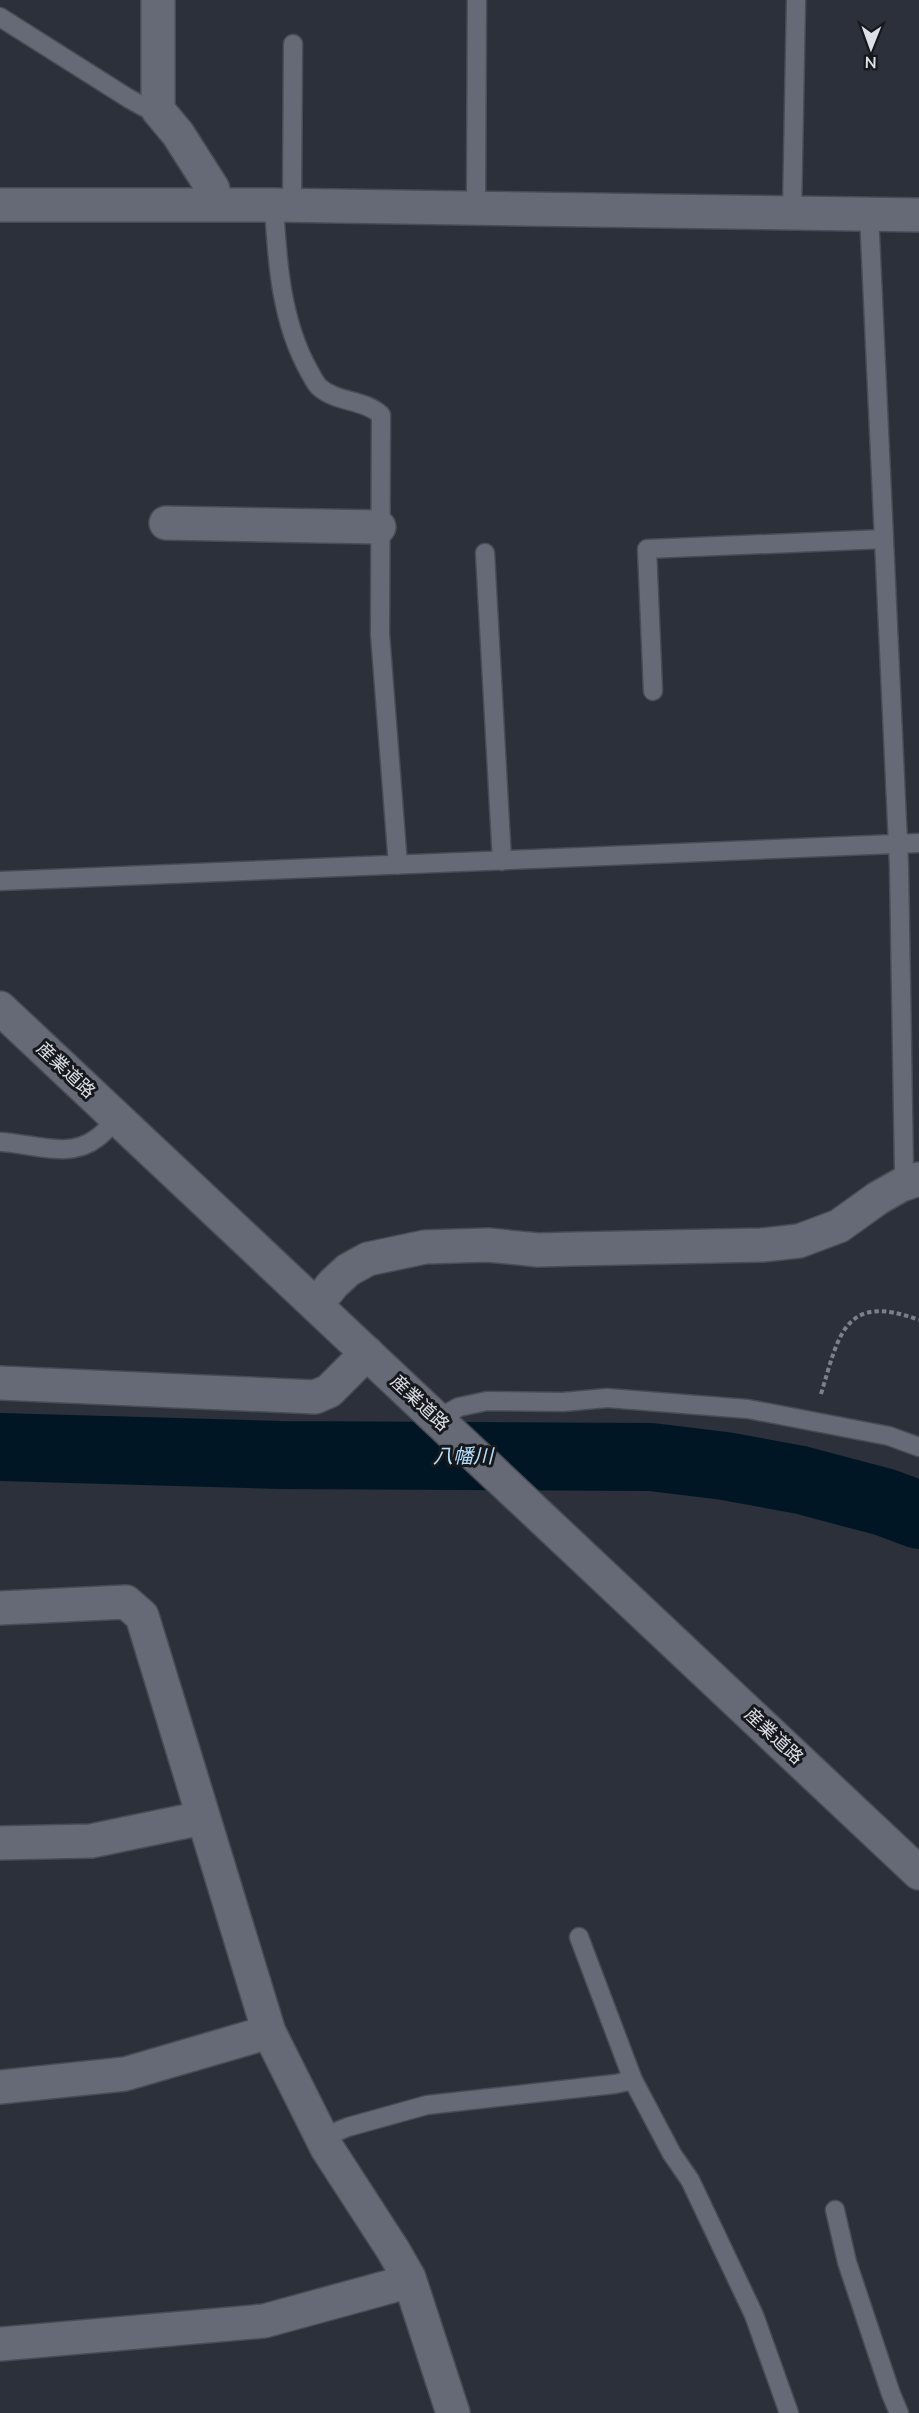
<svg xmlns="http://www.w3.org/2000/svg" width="919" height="2413" viewBox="0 0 919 2413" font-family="'Nunito Sans','Noto Sans JP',sans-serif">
  <rect width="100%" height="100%" fill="#2b303a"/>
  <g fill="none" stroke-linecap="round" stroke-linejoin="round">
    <path stroke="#001625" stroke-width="68" d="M0 1447 280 1455 651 1457 725 1466 801 1480 884 1502 919 1515"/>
    <g stroke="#484c54" stroke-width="21">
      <path id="service" d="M0 17 128 98 144 107 158 110
        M274 205C277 261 281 321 309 371 312 376 315 383 319 387 337 403 364 399 381 415L380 634 398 865
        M292 205 293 44
        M476 208 477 0
        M792 212 796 0
        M869 213 899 866 904 1170 908 1182
        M485 553 502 861
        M653 691 647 549 884 539
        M0 881 919 843
        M0 1142C31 1143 69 1160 97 1138 104 1133 111 1125 117 1118
        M437 1419 459 1407 487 1401 563 1402 607 1398 748 1409 889 1436 919 1447
        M579 1937 633 2080 672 2154 690 2180 754 2315 789 2413
        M321 2138 348 2127 427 2105 615 2084 633 2080
        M835 2210 847 2262 891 2394 899 2413"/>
    </g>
    <g stroke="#484c54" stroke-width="36">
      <path id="minor" d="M158 0V110L178 134 213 189 212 204
        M0 205H274L919 215
        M166 523 379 527
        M316 1305 333 1284 348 1270 368 1259 425 1247 488 1245 538 1250 574 1249 762 1245 799 1241 839 1226 878 1198 901 1185 919 1179
        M0 1383 315 1397 329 1391 367 1353
        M0 1608 126 1602 142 1616 269 2032 327 2148 393 2250 409 2278 453 2413
        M0 1843 91 1841 202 1818
        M0 2087 125 2074 269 2032
        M0 2344 264 2321 392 2286 409 2278"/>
    </g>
    <g stroke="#484c54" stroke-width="36">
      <path id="tertiary" d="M0 1008 919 1873"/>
    </g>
    <path stroke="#7c8089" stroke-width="4" stroke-dasharray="4.5 3" stroke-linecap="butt" d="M821 1394C839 1335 844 1292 919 1320"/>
    <use href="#service" stroke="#666a76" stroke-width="18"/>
    <use href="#minor" stroke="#666a76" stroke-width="33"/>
    <use href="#tertiary" stroke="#666a76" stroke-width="33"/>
  </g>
  <g text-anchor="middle" stroke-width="6" stroke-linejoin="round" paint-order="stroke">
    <g font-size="18" fill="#dde0e7" stroke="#16181c">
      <text transform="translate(66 1070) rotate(43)" y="6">産業道路</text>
      <text transform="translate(420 1403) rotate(43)" y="6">産業道路</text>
      <text transform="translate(774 1736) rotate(43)" y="6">産業道路</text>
    </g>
    <g font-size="20" font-style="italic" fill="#b3e0ff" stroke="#16181c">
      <text x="463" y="1463">八幡川</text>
    </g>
  </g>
  <g transform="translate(871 48) rotate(181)" stroke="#16181c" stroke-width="4.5" paint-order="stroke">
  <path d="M0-4.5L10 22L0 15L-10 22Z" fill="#dde0e7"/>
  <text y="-9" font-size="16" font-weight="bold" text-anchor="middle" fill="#dde0e7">N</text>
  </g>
</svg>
